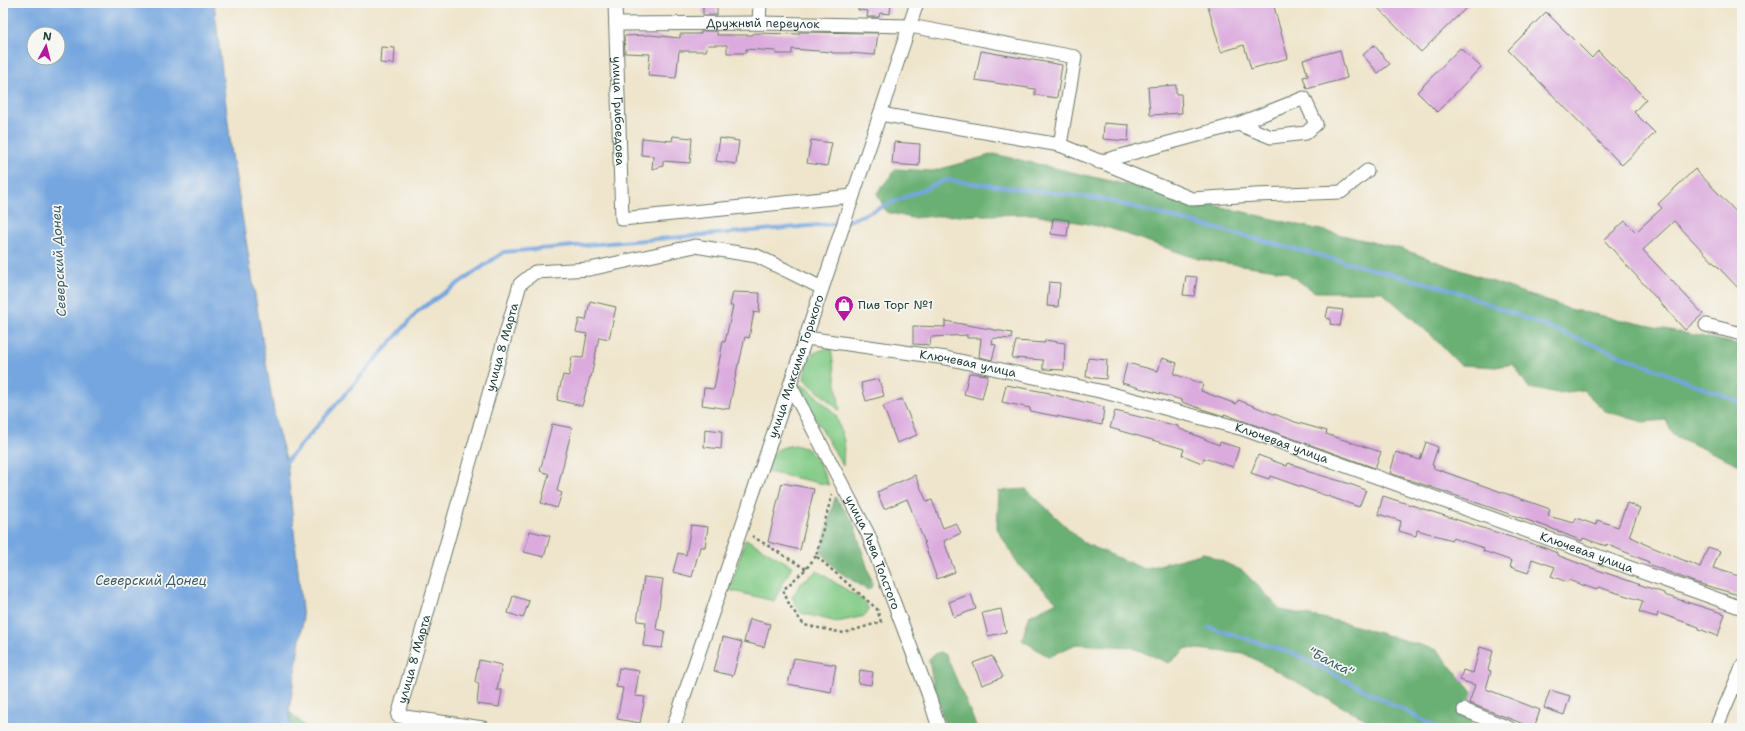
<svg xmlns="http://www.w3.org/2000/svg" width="1745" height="731" viewBox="0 0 1745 731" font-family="'Shantell Sans',sans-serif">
  <rect width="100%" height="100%" fill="#f6f6f2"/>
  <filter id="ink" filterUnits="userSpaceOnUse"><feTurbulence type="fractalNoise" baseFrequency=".025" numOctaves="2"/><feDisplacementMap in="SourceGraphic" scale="8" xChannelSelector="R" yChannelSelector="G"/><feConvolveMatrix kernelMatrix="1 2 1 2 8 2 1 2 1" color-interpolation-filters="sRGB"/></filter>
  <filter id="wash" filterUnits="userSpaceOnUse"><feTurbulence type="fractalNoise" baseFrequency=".012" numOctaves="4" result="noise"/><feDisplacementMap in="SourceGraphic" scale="16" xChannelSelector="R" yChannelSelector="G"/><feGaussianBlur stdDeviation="0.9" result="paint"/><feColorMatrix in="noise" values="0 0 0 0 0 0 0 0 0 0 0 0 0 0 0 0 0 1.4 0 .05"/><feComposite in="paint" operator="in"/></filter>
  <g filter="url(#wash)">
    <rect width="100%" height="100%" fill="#efe5cc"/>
    <path fill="#84cc88" stroke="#52845e" d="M831 348 840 411 804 379C807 357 808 352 831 348Z
      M796 385H802L810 390 836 415 844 441 843 466Z
      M795 445 808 449 819 463 829 485 768 472C771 452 774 448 795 445Z
      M746 539 792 566 774 601 729 590Z
      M817 571 864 601 869 609 865 616 837 622 801 613 792 597 802 582Z"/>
    <path fill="#6bb074" stroke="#457654" d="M994 154 1402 249 1569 309 1742 345V466L1673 435 1666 420 1643 422 1605 411 1583 390 1558 393 1529 388 1513 364 1496 367 1460 365 1431 335 1382 292H1315L1284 271 1198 259 1109 228 1034 214 937 216 912 218 886 212 877 193 896 169 933 171Z
      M1026 489 1084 543 1144 569 1204 553 1243 571 1281 610 1342 622 1437 650 1475 696 1470 725 1477 728H1387L1367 720 1245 654 1187 648 1169 663 1131 647 1076 644 1049 657 1022 640 1029 616 1057 602 1018 565 997 528 999 491Z
      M835 497 853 521 873 586 868 590 838 571 821 553Z
      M941 652 946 655 977 728H946L932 678 929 659 934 654Z
      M289 711 305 726 307 728H291Z"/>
    <path fill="#75a6df" stroke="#4a728a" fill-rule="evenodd" d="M3 3H214L231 148 276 424 287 462 303 620 289 711 291 728H3ZM34 34H58V58H34Z"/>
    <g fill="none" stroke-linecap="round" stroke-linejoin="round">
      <path stroke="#75a6df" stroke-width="4" d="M284 464 418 311 504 252 844 223 946 180 1102 199 1453 290 1742 403
        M1209 627 1295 654 1438 728"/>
    </g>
    <g id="blocks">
      <path fill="#dcabde" d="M703 3H717V15H703Z
        M858 3H891L890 14 880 13 879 17H867L868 11 858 10Z
        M1207 3H1273L1288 58 1251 69 1244 45 1221 52Z
        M1373 3H1471L1421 52Z
        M1546 12 1592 58 1598 51 1646 99 1634 112 1655 133 1622 165 1508 50Z
        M703 31H717V35H753V33L799 34V32L878 33 875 55 849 53H832V52L792 49V54H776V51L746 49V53H727V45H708L706 51H679L676 78 648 76 650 54 625 53 624 36 650 35 680 38V34H701V32Z
        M1374 45 1390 64 1378 73 1363 55Z
        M381 47 395 48 394 64 380 63Z
        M1460 48 1481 67 1437 112 1417 92Z
        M1340 50 1347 78 1307 89 1303 77 1308 76 1303 60Z
        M981 51 1062 65 1057 98 1035 95V89L975 80Z
        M1176 85V94H1181L1182 113 1150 115 1148 87Z
        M1104 123 1129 125 1128 141 1103 139Z
        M673 136 692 138 690 163 663 161V166L652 169 653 156 641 155 642 138 672 141Z
        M720 138 739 141 736 164 716 161Z
        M811 140 832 143 827 166 807 163Z
        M894 142 920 144 919 166 892 164Z
        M1695 169 1742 218V292L1674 221 1643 250 1703 314 1685 330 1604 240 1625 221 1636 232 1662 208 1658 204Z
        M1053 218 1069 220 1067 236 1051 234Z
        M1186 276 1197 277 1194 296 1183 295Z
        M1049 282 1060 283 1058 307 1047 306Z
        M733 292 760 293 759 313 754 312 749 338 745 337 739 364H738L729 409 702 405 704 388 714 389 723 341 725 342 733 306H730Z
        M590 301 616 307 609 339 599 337 591 377H590L582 406 557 400 563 375 569 376 572 357 583 358 587 334 576 332 579 319 586 320Z
        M1328 308 1343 310 1340 326 1330 324 1331 319 1326 318Z
        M945 321 1012 333 1011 339 993 338 992 344 996 345 992 360 979 357 981 338H967V335L931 337 930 345 913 344V326L945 327Z
        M1045 340 1065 343 1064 370 1043 369V360L1012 358 1016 341 1045 343Z
        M1088 358 1107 360 1106 379 1086 377Z
        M1162 358 1177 363 1174 374 1203 384 1201 391 1236 404 1238 400 1295 422 1327 431 1326 434 1381 452 1375 468 1224 414V416L1208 411 1182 402V400L1122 383 1127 363 1158 371Z
        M969 373 988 375 982 399 964 394Z
        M879 379 884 396 866 401 861 383Z
        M1006 385 1050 393V394L1104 407 1102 425 1030 411V408L1002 402Z
        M902 399 917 435 897 443 883 406Z
        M1115 411 1178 426V428L1219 445 1220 442 1239 448 1233 467 1204 458 1202 463 1182 455 1184 449 1110 428Z
        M552 424 572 428 557 491 562 493 557 508 541 503 549 474 540 471Z
        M705 429 722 431 721 449 704 447Z
        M1426 442 1438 447 1432 465 1434 466 1433 468 1550 509 1548 516 1574 523 1576 518 1596 525 1597 520 1618 527 1627 503 1640 508 1629 536 1642 542V543L1700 567 1708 547 1720 551 1713 568 1742 577V596L1694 582 1648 564 1649 562 1606 544V546L1583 538 1582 541 1550 528 1390 473 1396 452 1420 460Z
        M1258 455 1287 466 1288 463 1306 469V471L1347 483 1366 490 1359 507 1270 476 1269 479 1251 473Z
        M915 475 927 502 932 500 943 528 956 523 961 533 944 541 955 572 937 579 924 543H925L907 499 884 509 877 492Z
        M782 483 814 489 800 550 768 542Z
        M1383 496 1545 548 1557 553V555L1586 566 1664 593V595L1725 614 1718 636 1699 629V627L1658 613 1657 617 1639 612 1643 601 1598 587 1597 590 1568 580 1567 582 1551 576 1555 567 1532 559 1528 573 1510 567 1512 561 1483 551 1484 548 1452 538V540L1417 530 1416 536 1399 531 1401 521 1378 514Z
        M691 525 708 527 705 547H700L692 577 673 572 678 553 686 555Z
        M530 531 550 536 544 557 524 552Z
        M644 577 663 579 656 629 665 631 662 648 643 646 646 622 637 621Z
        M971 594 976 609 954 617 949 602Z
        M513 596 529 601 523 618 508 613Z
        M1001 609 1006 632 988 636 982 613Z
        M750 619 770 624 764 647 744 642Z
        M723 637 742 642 733 676 714 671Z
        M1480 647 1493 651 1488 670 1491 671 1486 689 1540 710 1534 728 1469 703 1475 685 1460 680 1463 670 1473 673Z
        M992 656 1003 677 982 685 973 663Z
        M794 658 836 665 831 692 788 684Z
        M479 660 502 665 497 690H502L499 707 477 704 479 683 475 682Z
        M619 668 639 671 635 696 645 697 640 723 617 719 623 688 616 687Z
        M860 670 873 672 871 685 858 683Z
        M1550 690 1570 696 1564 715 1544 708Z"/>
    </g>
  </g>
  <g filter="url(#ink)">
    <use href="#blocks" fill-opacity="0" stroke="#687869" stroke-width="1"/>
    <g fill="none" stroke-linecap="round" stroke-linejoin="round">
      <g stroke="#687869" stroke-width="15">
        <g id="minor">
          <path id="s1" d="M615 3 622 219 853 196"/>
          <path d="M759 23 760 3"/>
          <path id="s2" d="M616 24 759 23 910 26 1075 57 1060 145 880 114"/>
          <path d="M1060 145 1192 199 1255 195 1341 192 1367 171"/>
          <path d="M1099 162 1238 124 1304 98 1316 124 1306 133 1271 137 1238 124"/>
          <path d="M1706 325 1742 334"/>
          <path id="s3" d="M806 338 946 358 1104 392 1243 429 1742 608"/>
          <path id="s4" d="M790 385 868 534 928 693 939 728"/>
          <path d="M1464 710 1509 728"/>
          <path id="s5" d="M483 728 398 716 520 284 535 272 590 269 695 246 757 256 822 288"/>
          <path id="s6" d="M673 728 790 385 917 3"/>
          <path d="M1716 728 1742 667"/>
        </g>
      </g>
      <path stroke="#687869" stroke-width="2.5" stroke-dasharray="3 3" stroke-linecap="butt" d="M752 536 806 569
        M816 556 806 569 783 590 790 606 804 625 844 633 881 622 877 609 816 556 832 494"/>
      <use href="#minor" stroke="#fff" stroke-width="13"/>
    </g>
  </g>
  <defs>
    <g id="shop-pin" transform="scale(1)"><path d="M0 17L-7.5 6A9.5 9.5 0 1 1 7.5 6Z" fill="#b5179e" stroke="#f6f6f2"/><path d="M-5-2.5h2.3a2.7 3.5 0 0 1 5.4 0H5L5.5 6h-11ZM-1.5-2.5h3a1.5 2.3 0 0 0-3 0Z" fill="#fff"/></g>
  </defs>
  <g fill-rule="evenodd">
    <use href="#shop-pin" x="844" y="305"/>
  </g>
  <g text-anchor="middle" stroke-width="3.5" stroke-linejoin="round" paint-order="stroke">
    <g font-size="12" fill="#1f3d34" stroke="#f6f6f2">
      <text dy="4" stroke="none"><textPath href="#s2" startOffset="147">Дружный переулок</textPath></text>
      <text dy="4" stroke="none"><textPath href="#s1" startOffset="108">улица Грибоедова</textPath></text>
      <text dy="4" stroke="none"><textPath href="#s5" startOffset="469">улица 8 Марта</textPath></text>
      <text dy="4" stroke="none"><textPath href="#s3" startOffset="164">Ключевая улица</textPath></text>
      <text dy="4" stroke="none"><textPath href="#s6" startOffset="382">улица Максима Горького</textPath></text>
      <text dy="4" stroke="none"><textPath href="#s3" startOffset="488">Ключевая улица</textPath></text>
      <text dy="4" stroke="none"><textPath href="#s3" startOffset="812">Ключевая улица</textPath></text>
      <text dy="4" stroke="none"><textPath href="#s4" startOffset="187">улица Льва Толстого</textPath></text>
      <text dy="4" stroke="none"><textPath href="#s5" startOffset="145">улица 8 Марта</textPath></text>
    </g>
    <g font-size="12" fill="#1f3d34" stroke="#f6f6f2" text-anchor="start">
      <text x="858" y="309">Пив Торг №1</text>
    </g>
    <g font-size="13" font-style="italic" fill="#395c67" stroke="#f6f6f2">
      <text transform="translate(58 261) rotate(-93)" y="5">Северский Донец</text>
      <text x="151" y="585">Северский Донец</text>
      <text transform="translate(1331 661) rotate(27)" y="5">"Балка"</text>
    </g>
  </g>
  <rect width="1745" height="731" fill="none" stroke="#f6f6f2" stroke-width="16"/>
  <g transform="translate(46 46) rotate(7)"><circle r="19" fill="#f6f6f2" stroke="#a0aca6"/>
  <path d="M0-3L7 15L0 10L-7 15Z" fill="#b5179e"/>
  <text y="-6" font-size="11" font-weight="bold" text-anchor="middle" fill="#1f3d34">N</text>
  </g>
</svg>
